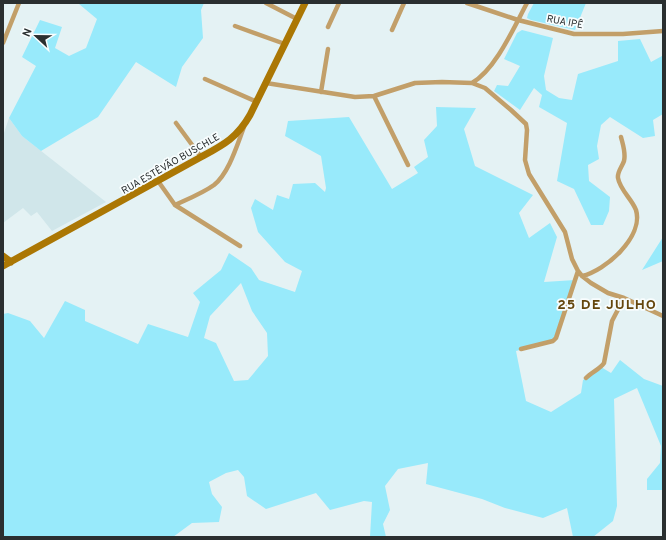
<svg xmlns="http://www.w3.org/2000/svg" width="666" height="540" viewBox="0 0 666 540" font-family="Overpass,sans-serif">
  <rect width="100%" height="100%" fill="#e4f2f4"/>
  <path fill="#d0e6ea" d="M9 118 22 136 106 202 52 231 37 212 31 216 23 208 3 223V136Z"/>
  <path fill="#98eafb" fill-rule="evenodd" d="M75 3H204L201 10 203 38 182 67 176 87 136 62 98 117 41 151 22 136 9 118 36 66 22 57 40 20 62 27 55 48 69 56 86 48 97 19 79 4Z
    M534 3H586L575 30 531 20 527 18 528 14Z
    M522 30 553 38 544 76 546 90 559 98 572 100 578 74 618 61V41L640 39 651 62 662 56 663 59V114L653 120 655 136 643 138 610 117 601 125 597 146 599 159 588 165 589 181 610 197 609 211 603 225H591L574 189 557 181 567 123 539 107 542 95 534 88 520 110 494 91 497 85 508 86 520 66 504 59 517 33Z
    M436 107 476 108 464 129 475 166 533 195 519 213 529 238 550 223 557 237 544 282 575 280 553 341 516 351 526 401 551 412 581 393 583 380 601 367 611 373 620 360 644 379 663 386V490H647V479L660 463 661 446 637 388 614 399 617 506 613 521 593 537H573L567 508 543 518 505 508 482 499 426 484 428 463 398 469 385 486 390 510 383 524 386 537H370L372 502 364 501 330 510 316 493 266 509 247 496 244 477 238 470 226 473 209 482 212 494 222 507 219 522 192 523 173 537H3V314L8 313 30 321 44 338 65 301 85 310V321L138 344 148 324 188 337 200 302 193 293 221 270 229 253 251 268 259 280 295 292 302 271 285 262 258 232 251 208 255 199 273 210 277 195 289 199 293 184 315 183 325 192 326 188 321 156 285 136 288 121 349 117 392 189 418 173 414 167 428 157 424 140 437 126ZM241 283 252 311 267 333 268 356 248 380 234 381 216 343 204 338 210 316Z
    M663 237V261L642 270Z"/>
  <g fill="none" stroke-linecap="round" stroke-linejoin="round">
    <path stroke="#c29f69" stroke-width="4.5" d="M266 3 297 19
      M467 3 518 20 574 34H623L663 31
      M235 26 285 44
      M328 27 339 3
      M392 30 404 3
      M3 43 19 3
      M205 79 257 102
      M266 83 355 97 374 96 415 83 442 82 472 83 485 88 511 110 526 124 527 130 525 160 529 174 565 232 572 259 578 271 582 276C605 271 644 237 636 210 632 199 620 190 618 178 617 172 622 167 624 161 626 153 623 145 621 137
      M472 83C496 69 514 27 527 3
      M321 92 328 49
      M374 96 408 165
      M176 123 201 157
      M158 181 175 205C188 199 203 193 214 185 229 173 237 145 244 127
      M175 205 240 246
      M582 276 591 283 608 293 624 298 663 316
      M521 349 553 341 556 338 578 271
      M586 378C592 372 600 369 604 363L612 321 624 298"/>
    <path stroke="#ab7704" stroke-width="7" d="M3 256 11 262
      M3 266 201 157C223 145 237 138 250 115L305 3"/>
  </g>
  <g text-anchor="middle" stroke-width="3.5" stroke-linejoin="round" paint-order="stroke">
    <g font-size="10" fill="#2a2f30" stroke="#f8fdfe">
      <text transform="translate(565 21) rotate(11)" y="4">RUA IPÊ</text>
      <text transform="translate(170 163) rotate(-30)" y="4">RUA ESTÊVÃO BUSCHLE</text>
    </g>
    <g font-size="14" font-weight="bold" letter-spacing="1" fill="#64460d" stroke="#f8fdfe">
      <text x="607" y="309">25 DE JULHO</text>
    </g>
  </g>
  <rect width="666" height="540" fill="none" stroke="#2a2f30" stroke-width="8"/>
  <g transform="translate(36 36) rotate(292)" stroke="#f8fdfe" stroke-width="3" paint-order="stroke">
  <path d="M0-3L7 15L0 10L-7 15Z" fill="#2a2f30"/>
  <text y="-6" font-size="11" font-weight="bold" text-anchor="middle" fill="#2a2f30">N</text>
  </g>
</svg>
